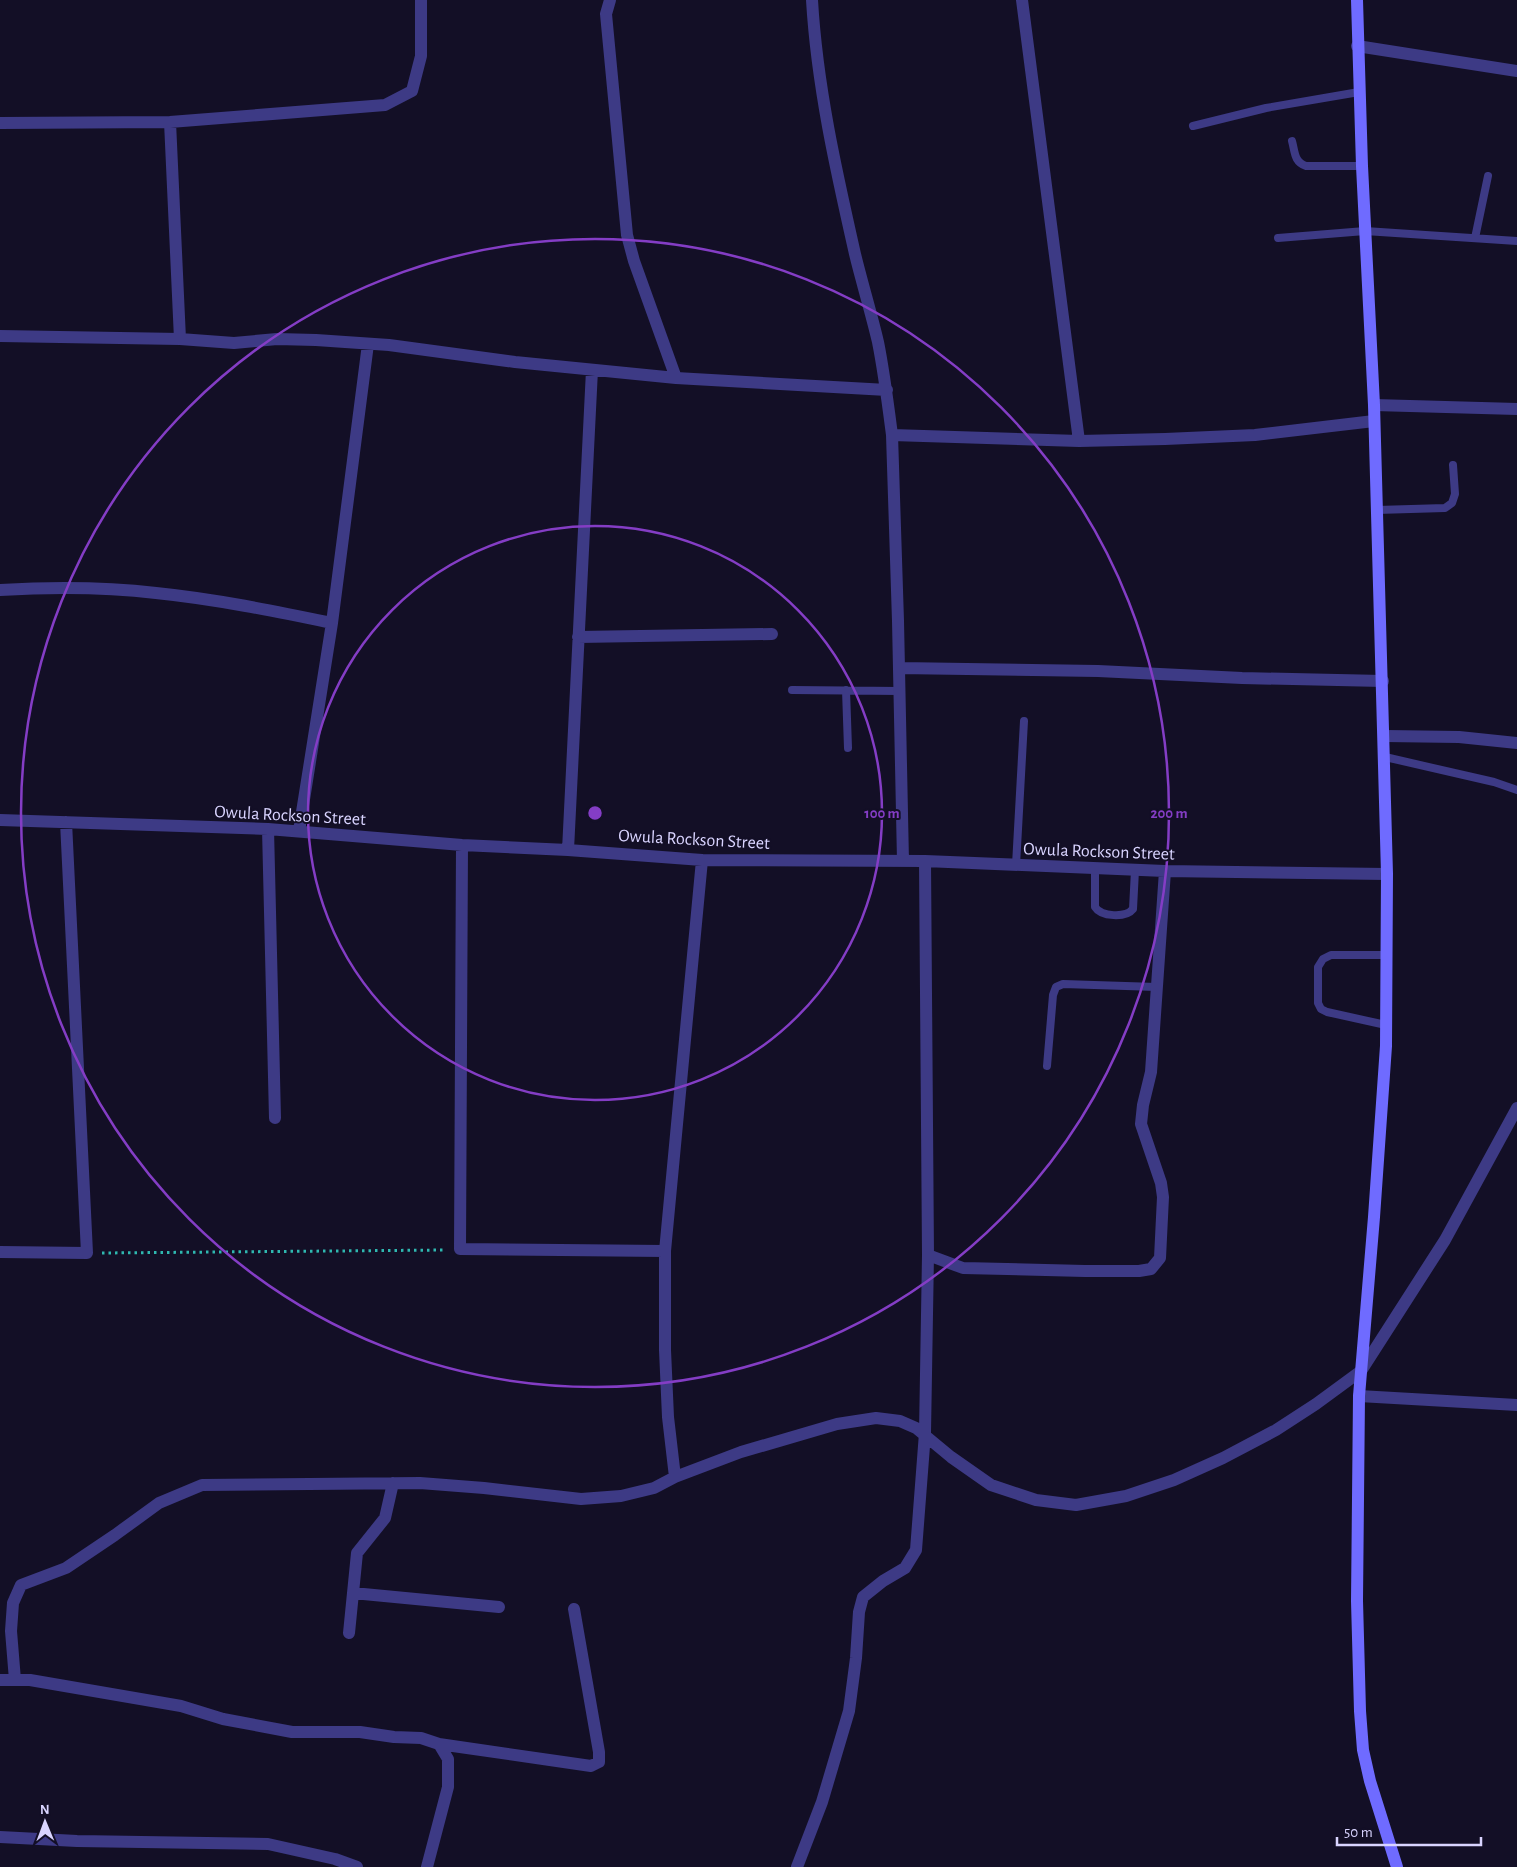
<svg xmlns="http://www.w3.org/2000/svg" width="1517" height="1867" viewBox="0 0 1517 1867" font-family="'Alegreya Sans',sans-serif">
  <rect width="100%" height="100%" fill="#130f26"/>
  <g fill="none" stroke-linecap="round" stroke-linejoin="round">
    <path stroke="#2fb8b0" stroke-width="3" stroke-dasharray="2.5 4" stroke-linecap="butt" d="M102 1253 446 1250"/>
    <path stroke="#3d3a85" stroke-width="8" d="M1193 126 1266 108 1359 92
      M1292 141C1295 152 1294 162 1306 166H1362
      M1278 238 1365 231 1517 241
      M1475 238 1488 176
      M1377 510 1445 508 1452 503 1455 494 1453 465
      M792 690 900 691
      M846 690 848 748
      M1385 757 1494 782 1517 790
      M1016 865 1024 721
      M1095 868V907C1101 917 1126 918 1133 909L1135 870
      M1386 1025 1327 1012 1321 1009 1318 1003V967L1323 959 1331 955H1387
      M1047 1066 1053 995 1056 987 1063 984 1157 987"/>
    <path stroke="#3d3a85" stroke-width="12" d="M610 0 606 14 627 235 634 261 676 378
      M812 0C817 86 836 170 855 254 862 283 871 312 878 342 884 372 888 404 892 435L898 621 903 861
      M1022 0 1079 441
      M1357 46 1517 71
      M170 122 180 339
      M0 123 170 122 385 105 412 91 421 56V0
      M0 336 180 339 234 343 277 339 316 340 389 345 515 362 676 378 887 390
      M1374 405 1517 409
      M892 435 1079 441 1165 439 1255 435 1374 421
      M0 590C51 587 105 587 156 593 215 599 274 611 332 623
      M578 637 772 634
      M899 668 1098 671 1242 678 1383 681
      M1385 736 1459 737 1517 743
      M0 820 268 829 462 845 568 850 702 860 925 861 1165 871 1387 874
      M268 829 275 1118
      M299 831 332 623 368 344
      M462 845 460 1249 665 1251
      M568 850 592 370
      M0 1252 87 1253 66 822
      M928 1255 963 1268 1085 1271H1139L1151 1269 1160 1258 1163 1197 1161 1183 1141 1124 1143 1105 1151 1072 1165 871
      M1359 1396 1517 1405
      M675 1477 668 1417 665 1350V1251L702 860
      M353 1593 499 1607
      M349 1633 357 1553 385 1518 393 1483
      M0 1680H30L181 1706 223 1719 292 1732H360L394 1737 421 1738 439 1744 448 1759V1787L427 1867
      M15 1680 11 1631 13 1603 21 1585 66 1568 115 1535 159 1503 202 1485 420 1483 484 1488 581 1499 621 1496 654 1488 675 1477 741 1452 837 1424 876 1418 900 1421 916 1428 951 1457 991 1485 1036 1500 1076 1505 1126 1496 1174 1480 1223 1458 1276 1430 1316 1404 1361 1371 1445 1240 1517 1108
      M439 1744 591 1766 599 1762V1752L574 1609
      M0 1837 77 1841 268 1844 335 1859 357 1867
      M797 1867 822 1802 849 1711 856 1658 859 1612 863 1597 883 1581 905 1568 916 1550 925 1433 928 1255 925 861"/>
    <path stroke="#6f6bff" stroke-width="12" d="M1357 0 1362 166 1374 405 1387 874 1386 1046 1374 1217 1359 1396 1357 1601 1360 1711 1363 1750 1370 1781 1397 1867"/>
  </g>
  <g fill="none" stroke="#843dc5" stroke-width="2.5">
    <circle cx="595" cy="813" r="287"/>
    <circle cx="595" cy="813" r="574"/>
  </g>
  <g text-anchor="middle" stroke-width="4" stroke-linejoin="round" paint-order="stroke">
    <g font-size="18" fill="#d9d4ff" stroke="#130f26">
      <text transform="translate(290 815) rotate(3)" y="6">Owula Rockson Street</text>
      <text transform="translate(694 839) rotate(3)" y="6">Owula Rockson Street</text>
      <text transform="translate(1099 851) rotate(2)" y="6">Owula Rockson Street</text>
    </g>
  </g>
  <circle cx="595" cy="813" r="8" fill="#843dc5" stroke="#130f26" stroke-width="2.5"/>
  <g font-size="15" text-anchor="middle" font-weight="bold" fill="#843dc5" stroke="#130f26" stroke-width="4" stroke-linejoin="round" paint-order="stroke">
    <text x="882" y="818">100 m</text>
    <text x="1169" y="818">200 m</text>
  </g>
  <g transform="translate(45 1822) rotate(359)" stroke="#130f26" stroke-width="4" paint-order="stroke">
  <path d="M0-4L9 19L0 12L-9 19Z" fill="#d9d4ff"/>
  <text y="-8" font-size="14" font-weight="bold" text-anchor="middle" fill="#d9d4ff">N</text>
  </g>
  <path d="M1337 1837v8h144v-8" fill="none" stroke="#d9d4ff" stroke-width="2.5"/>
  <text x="1344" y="1837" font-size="15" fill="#d9d4ff" stroke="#130f26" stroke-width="4" paint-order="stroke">50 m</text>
</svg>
